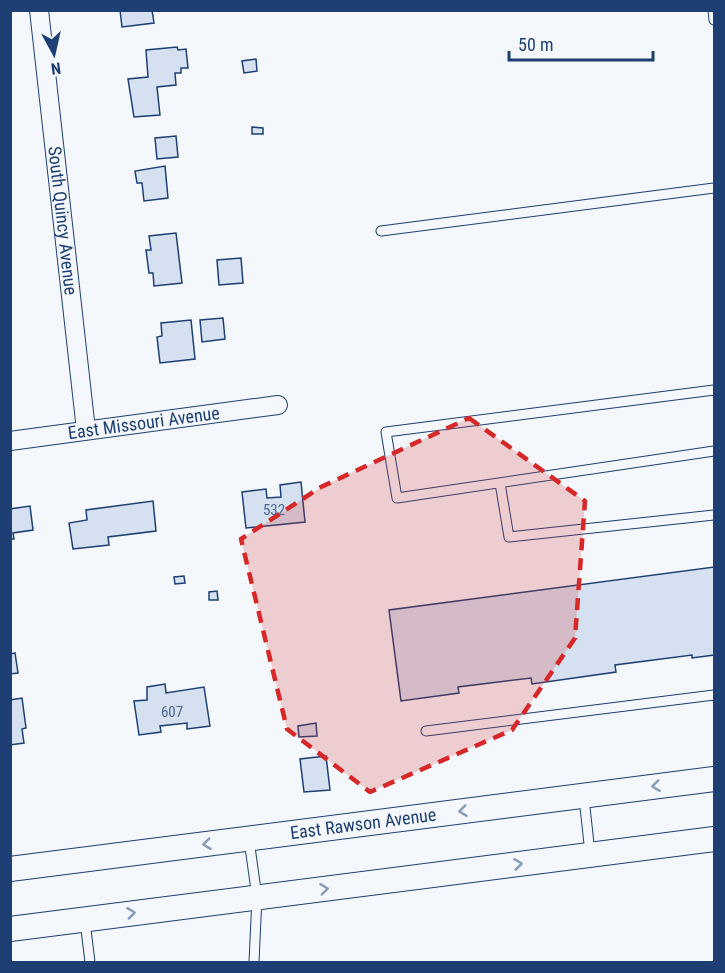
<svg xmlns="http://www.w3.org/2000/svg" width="725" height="973" viewBox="0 0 725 973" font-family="'Roboto Condensed',sans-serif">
  <rect width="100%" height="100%" fill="#f4f7fb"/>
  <path fill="#d5e0f0" stroke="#1d3f73" stroke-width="1.5" d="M120 10H152L154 23 122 27Z
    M177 47 178 50 186 49 188 68H181V73H175L176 85 157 87 160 115 134 117 128 79 148 77 146 50Z
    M256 59 257 71 244 73 242 61Z
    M252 127 263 128V134H252Z
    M176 136 178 157 157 159 155 138Z
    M165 166 168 198 144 201 142 183H137L135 171Z
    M176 233 182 283 154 286 153 273H149L146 250H151L149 236Z
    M241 258 243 283 219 285 217 260Z
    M223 318 225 339 202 342 200 320Z
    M191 320 195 359 160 363 157 337 162 336 161 323Z
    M301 482 305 522 246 528 242 492 266 489 267 498 281 497 280 485Z
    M153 501 156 531 108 537 109 545 73 549 69 523 87 520 86 510Z
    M30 506 33 530 13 533 14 539H10V509Z
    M714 567V655L692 658V655L615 665 616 672 532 684 531 678 458 687 459 693 401 701 389 610Z
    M184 576 185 583 175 584 174 577Z
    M217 591 218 600H209V592Z
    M15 653 18 673 10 674V654Z
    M165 684 166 693 204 687 210 726 187 729V723L160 726 161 732 139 735 134 701 147 700V687Z
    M22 698 26 728 22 729 24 743 10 745V700Z
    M316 723 317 736 299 737 298 726Z
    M326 756 330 790 304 792 300 759Z"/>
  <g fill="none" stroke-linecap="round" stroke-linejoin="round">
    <g stroke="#1d3f73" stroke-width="11">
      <path id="service" d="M713 10 714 20
        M381 231 714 188
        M714 390 386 432 397 498 714 451
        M500 483 509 537 714 515
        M426 731 714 695
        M584 798 590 853
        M249 840 257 897 254 962
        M85 922 90 962"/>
    </g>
    <g stroke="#1d3f73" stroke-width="20">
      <g id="minor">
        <path id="s1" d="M39 10 86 430"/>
        <path id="s2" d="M10 441 278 405"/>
      </g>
    </g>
    <g stroke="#1d3f73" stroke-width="26">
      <g id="secondary">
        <path id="s3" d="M10 869 714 779"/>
        <path d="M10 929 714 839"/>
      </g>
    </g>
    <use href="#service" stroke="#f4f7fb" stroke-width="9"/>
    <use href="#minor" stroke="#f4f7fb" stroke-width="18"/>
    <use href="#secondary" stroke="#f4f7fb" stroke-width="24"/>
  </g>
  <defs><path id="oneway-chevron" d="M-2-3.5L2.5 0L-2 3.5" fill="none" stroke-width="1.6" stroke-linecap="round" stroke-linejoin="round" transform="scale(1.5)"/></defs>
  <g stroke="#889bb7">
    <use href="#oneway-chevron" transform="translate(656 786) rotate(173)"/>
    <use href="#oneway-chevron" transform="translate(463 811) rotate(173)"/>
    <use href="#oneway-chevron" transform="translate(207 844) rotate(173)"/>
    <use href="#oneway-chevron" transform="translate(518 864) rotate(-7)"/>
    <use href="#oneway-chevron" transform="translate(324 889) rotate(-7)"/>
    <use href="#oneway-chevron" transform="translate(131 913) rotate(-7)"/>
  </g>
  <path fill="#d62828" fill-opacity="0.2" stroke="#d62828" stroke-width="4.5" stroke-dasharray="12 8" stroke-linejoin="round" d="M469 418 585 501 575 638 512 730 370 792 287 729 241 539 321 487Z"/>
  <g text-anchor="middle" stroke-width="4.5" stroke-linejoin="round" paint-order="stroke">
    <g font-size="15" fill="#4b6792">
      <text x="274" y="515">532</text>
      <text x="172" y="717">607</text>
    </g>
    <g font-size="18" fill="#1d3f73" stroke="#f4f7fb">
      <text dy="6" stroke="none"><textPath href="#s1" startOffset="212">South Quincy Avenue</textPath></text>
      <text dy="6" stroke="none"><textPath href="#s2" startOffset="135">East Missouri Avenue</textPath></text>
      <text dy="6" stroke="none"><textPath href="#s3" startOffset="356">East Rawson Avenue</textPath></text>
    </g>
  </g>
  <rect width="725" height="973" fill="none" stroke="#1d3f73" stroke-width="24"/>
  <g transform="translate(54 54) rotate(172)" stroke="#f4f7fb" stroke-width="4.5" paint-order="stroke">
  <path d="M0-4.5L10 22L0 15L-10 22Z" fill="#1d3f73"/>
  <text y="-9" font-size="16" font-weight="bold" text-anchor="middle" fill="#1d3f73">N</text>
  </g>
  <path d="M509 51v9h144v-9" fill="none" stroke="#1d3f73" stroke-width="3"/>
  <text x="518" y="51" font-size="18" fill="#1d3f73" stroke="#f4f7fb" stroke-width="4.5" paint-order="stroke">50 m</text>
</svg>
